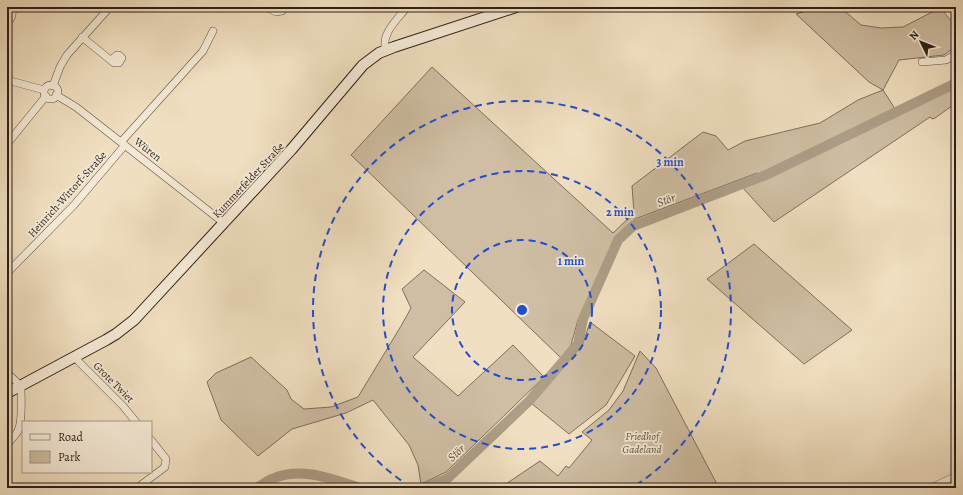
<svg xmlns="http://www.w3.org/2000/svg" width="963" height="495" viewBox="0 0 963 495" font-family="Alegreya,serif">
  <rect width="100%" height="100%" fill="#f0dfc0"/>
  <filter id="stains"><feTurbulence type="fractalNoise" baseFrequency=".005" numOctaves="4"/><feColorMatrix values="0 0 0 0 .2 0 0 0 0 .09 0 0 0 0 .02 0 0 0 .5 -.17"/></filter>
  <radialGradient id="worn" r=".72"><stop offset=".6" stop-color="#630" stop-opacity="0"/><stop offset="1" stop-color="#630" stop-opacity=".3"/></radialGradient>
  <path fill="#cfbea3" stroke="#7e6e5e" d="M819 7H840L861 25 881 28 903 27 942 7 956 24V46L944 55 899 60 883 90 899 115 922 104 921 101 956 83V103L935 118 932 119 930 117 774 222 742 187 757 182V173L635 219 617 237 578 320 571 345 561 358 351 155 432 67 613 233 634 213 632 186 703 132 716 136 728 150 745 141 820 123 858 100 883 90 869 82 796 14Z
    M754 244 852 330 804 364 707 279Z
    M424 270 465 302 413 357 458 396 513 345 544 377 446 472 421 484 418 465 409 445 373 400 346 413 292 429 258 456 221 420 207 382 216 373 251 357 287 390 291 399 304 409 331 407 358 397 401 326 411 308 402 289Z
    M590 322 635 356 606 405 569 434 531 403 582 346Z
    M640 351 656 368 719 488H500L540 461 558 476 566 466 569 468 592 440 582 432 609 410 623 391Z"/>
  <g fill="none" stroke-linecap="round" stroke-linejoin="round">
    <path stroke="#ad9e87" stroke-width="10" d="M256 488C262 485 267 481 272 479 301 466 332 479 360 488
      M424 488 448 478 529 401 578 344 583 319 618 240 633 226 766 175 956 83"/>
    <g stroke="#5d4f42" stroke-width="8">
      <path id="street" d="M266 7 276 12 282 11 285 7
        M945 7 956 21
        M7 22C13 19 12 13 13 7
        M82 37 114 63H119L122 58 119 55H117L111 60
        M386 50C380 34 398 19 407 7
        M922 62 946 60 956 54
        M7 80 44 90
        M44 92a7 7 0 1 1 14 0a7 7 0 1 1-14 0Z
        M53 86 60 67 67 55 110 7
        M56 95 76 107 224 223
        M121 142 203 51 213 31
        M7 144 46 96
        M7 273 74 205 125 145
        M76 357 79 362 123 406 136 422
        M7 373 21 386C21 398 23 420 18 431 15 436 11 440 7 444
        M137 488 165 467 166 459 151 440
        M931 488 956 476"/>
    </g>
    <g stroke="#2c1f18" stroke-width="12">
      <path id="secondary" d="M7 393 106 340 116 334 134 320 291 150 363 65 379 53 394 47 516 7"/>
    </g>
    <use href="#street" stroke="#f5ead6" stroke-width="7"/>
    <use href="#secondary" stroke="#f5ead6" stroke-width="10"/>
  </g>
  <g fill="none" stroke="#1d4ed8" stroke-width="2" stroke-dasharray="7 5">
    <circle cx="522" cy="310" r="70"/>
    <circle cx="522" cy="310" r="139"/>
    <path d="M411 487A209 209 0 1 1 633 487"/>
  </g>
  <g text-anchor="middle" stroke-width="3.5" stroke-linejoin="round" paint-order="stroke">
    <g font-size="11" fill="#2c1f18" stroke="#f5ead6">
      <text transform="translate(148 149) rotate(38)" y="4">Würen</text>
      <text transform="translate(248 180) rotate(-47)" y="4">Kummerfelder Straße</text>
      <text transform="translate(67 194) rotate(-48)" y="4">Heinrich-Wittorf-Straße</text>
      <text transform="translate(114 382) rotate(45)" y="4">Grote Twiet</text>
    </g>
    <g font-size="11" font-style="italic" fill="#5d4f42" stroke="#f5ead6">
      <text x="642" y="440">Friedhof<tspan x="642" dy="13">Gadeland</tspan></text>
    </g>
    <g font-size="12" font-style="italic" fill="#594b3f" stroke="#f5ead6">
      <text transform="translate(666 200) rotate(-21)" y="4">Stör</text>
      <text transform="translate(456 453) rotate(-43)" y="4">Stör</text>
    </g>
  </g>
  <circle cx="522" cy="310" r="6" fill="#1d4ed8" stroke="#f5ead6" stroke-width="2"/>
  <g font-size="12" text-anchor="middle" font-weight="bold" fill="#1d4ed8" stroke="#f5ead6" stroke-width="3.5" stroke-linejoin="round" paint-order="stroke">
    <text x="670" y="166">3 min</text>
    <text x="620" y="216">2 min</text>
    <text x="571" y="265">1 min</text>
  </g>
  <rect width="963" height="495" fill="none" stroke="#f0dfc0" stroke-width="24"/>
  <rect x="8" y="8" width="947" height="479" fill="none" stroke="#2c1f18" stroke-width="2"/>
  <rect x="12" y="12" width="939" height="471" fill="none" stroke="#2c1f18"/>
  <rect x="22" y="421" width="130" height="52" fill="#f5ead6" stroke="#a5998a"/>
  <rect x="30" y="434" width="20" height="6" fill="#f5ead6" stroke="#a5998a"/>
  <text x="58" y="441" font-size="12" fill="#2c1f18">Road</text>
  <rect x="30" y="451" width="20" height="12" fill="#cfbea3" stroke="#a5998a"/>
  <text x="58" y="461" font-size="12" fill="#2c1f18">Park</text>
  <g transform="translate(921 42) rotate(313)" stroke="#f5ead6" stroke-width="3" paint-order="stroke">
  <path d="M0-3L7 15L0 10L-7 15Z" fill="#2c1f18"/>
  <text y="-6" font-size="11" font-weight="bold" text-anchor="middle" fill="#2c1f18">N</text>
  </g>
  <rect width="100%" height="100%" filter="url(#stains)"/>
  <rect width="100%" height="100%" fill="url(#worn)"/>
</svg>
